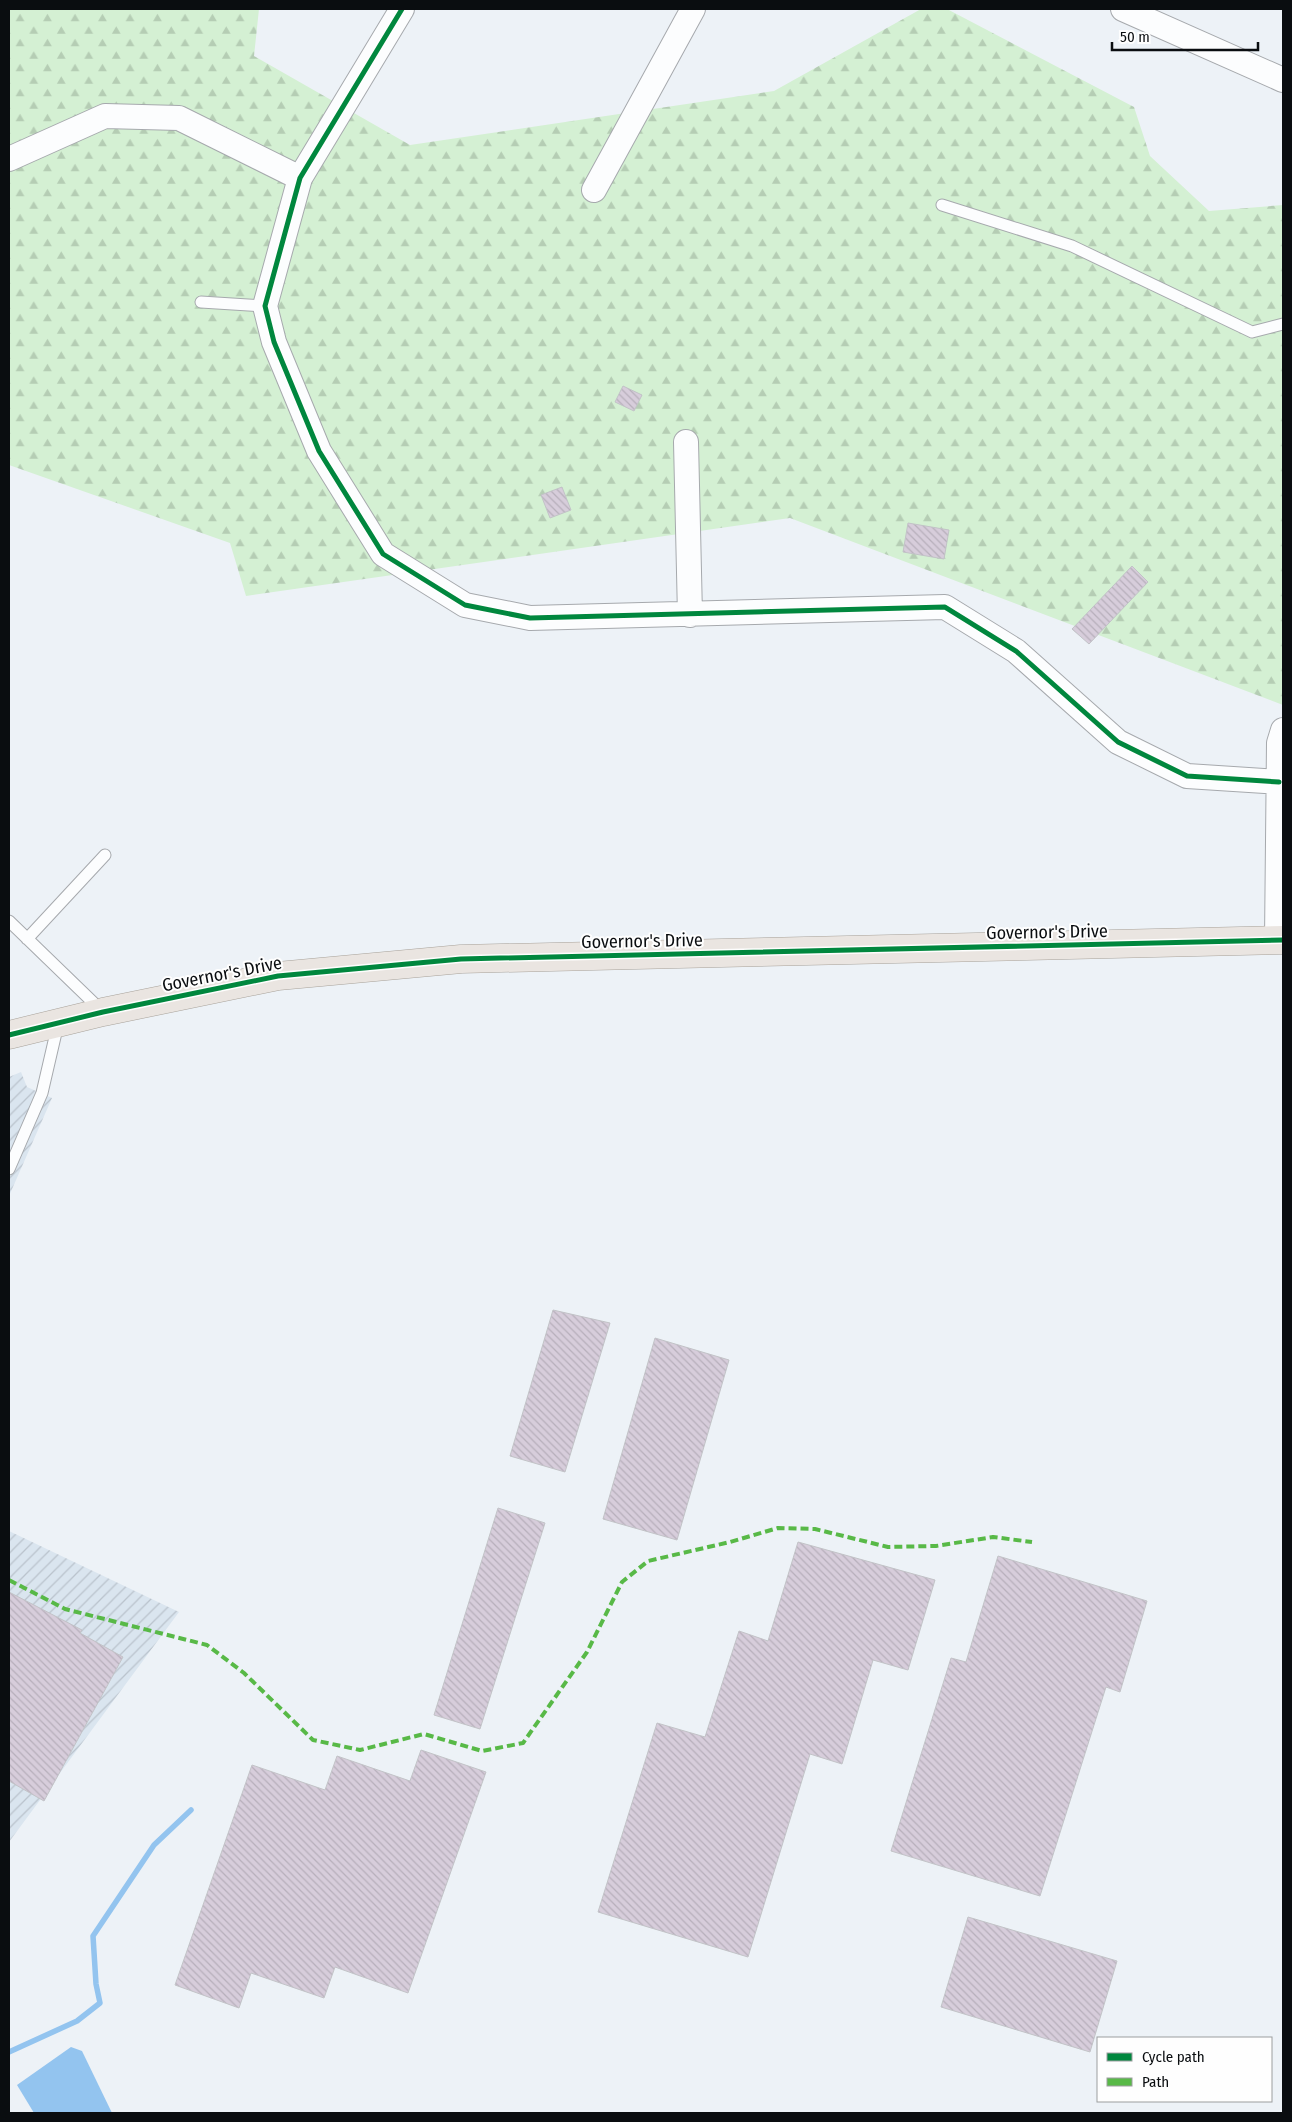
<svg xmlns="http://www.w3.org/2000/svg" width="1292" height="2122" viewBox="0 0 1292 2122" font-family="'Fira Sans Condensed',sans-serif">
  <defs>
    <pattern id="industrial-furrows" width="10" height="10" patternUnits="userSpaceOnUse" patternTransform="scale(1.25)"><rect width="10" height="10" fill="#dae5ef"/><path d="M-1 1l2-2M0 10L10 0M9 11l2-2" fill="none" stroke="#bac3cc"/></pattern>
    <pattern id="forest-firs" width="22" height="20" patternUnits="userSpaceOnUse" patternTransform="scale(1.25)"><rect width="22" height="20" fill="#d4f0d3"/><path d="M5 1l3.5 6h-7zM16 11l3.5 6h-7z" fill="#b5cdb4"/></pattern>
    <pattern id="building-back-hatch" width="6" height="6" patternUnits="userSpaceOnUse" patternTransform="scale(1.25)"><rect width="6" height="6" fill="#d7cddb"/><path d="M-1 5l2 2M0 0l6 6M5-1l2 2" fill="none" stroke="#b7afbb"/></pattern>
  </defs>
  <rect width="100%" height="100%" fill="#edf2f7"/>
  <path fill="url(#industrial-furrows)" d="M21 1072 27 1087 52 1098 9 1196V1077Z
    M9 1531 179 1612 9 1842Z"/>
  <path fill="url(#forest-firs)" d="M9 9H259L254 56 410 145 774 91 921 9H947L1134 107 1150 156 1209 211 1283 205V705L790 518 246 596 230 543 9 465Z"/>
  <path fill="#93c4ef" d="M71 2047 82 2051 112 2113H34L17 2085Z"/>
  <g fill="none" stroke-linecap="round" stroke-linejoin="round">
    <path stroke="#93c4ef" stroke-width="5.5" d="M9 2052 77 2021 100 2003 96 1984 93 1936 154 1845 191 1810"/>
  </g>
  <path fill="url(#building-back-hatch)" stroke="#c2c3c7" d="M623 386 642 395 634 411 615 402Z
    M562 487 571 510 550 518 541 495Z
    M908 523 949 530 944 559 903 552Z
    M1132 566 1148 582 1089 644 1072 629Z
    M553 1310 610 1323 565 1472 510 1456Z
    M655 1338 729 1360 677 1540 603 1519Z
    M498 1508 545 1523 480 1729 434 1715Z
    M798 1542 935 1580 908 1670 873 1660 842 1764 810 1754 748 1957 598 1912 657 1723 705 1737 739 1631 768 1641Z
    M998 1556 1147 1601 1120 1692 1106 1687 1040 1896 891 1851 951 1658 966 1662Z
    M9 1592 82 1630 80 1633 123 1657 44 1801 9 1781Z
    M421 1750 486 1772 408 1993 335 1967 324 1998 251 1973 239 2008 175 1985 252 1765 325 1790 337 1756 410 1781Z
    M968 1917 1117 1961 1090 2052 941 2007Z"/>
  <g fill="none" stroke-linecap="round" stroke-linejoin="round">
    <g stroke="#a6a9ad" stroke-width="13">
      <path id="service" d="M942 205 1072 246 1252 332 1283 324
        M201 302 265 306
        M9 921 102 1011
        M27 939 105 855
        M9 1169 42 1093 58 1024"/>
    </g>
    <g stroke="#a6a9ad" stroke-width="26">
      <path id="minor" d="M402 9 300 178 265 306 274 342 319 451 383 554 465 605 530 618 945 607 1016 651 1118 742 1187 776 1279 782
        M1123 9 1283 80
        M9 159 105 116 179 118 300 178
        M594 190 693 9
        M686 442 690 615
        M1277 940 1279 743 1283 730"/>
    </g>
    <g stroke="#a8a29a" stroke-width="29">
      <path id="primary" d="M9 1035 103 1012 278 976 461 959 1283 940"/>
    </g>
    <use href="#service" stroke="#fcfdfe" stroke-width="11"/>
    <use href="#minor" stroke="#fcfdfe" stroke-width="24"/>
    <use href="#primary" stroke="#eae5e1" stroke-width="28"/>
    <path stroke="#58b947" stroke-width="4" stroke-dasharray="8 4" stroke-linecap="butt" d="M9 1580 65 1609 207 1645 244 1673 313 1740 360 1750 424 1734 482 1751 523 1743 587 1652 622 1582 648 1561 730 1542 778 1528 815 1529 888 1547 936 1546 993 1537 1032 1542"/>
    <g stroke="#fefefe" stroke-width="8">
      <path id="cycleway" d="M402 9 300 178 265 306 274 342 319 451 383 554 465 605 530 618 945 607 1016 651 1118 742 1187 776 1279 782
        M9 1035 103 1012 278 976 461 959 1283 940"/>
    </g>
    <use href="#cycleway" stroke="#00873e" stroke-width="5"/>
  </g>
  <g text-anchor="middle" stroke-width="4" stroke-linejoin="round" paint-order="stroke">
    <g font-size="18" fill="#0a0d10" stroke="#fefefe">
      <text transform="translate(1047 932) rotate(-1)" y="6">Governor's Drive</text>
      <text transform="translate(642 941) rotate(-1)" y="6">Governor's Drive</text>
      <text transform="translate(222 974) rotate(-11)" y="6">Governor's Drive</text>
    </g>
  </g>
  <rect width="1292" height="2122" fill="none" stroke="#0a0d10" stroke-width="20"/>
  <rect x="1097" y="2037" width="175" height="65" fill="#fefefe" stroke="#9c9e9f"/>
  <rect x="1107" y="2053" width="25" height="8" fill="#00873e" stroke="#9c9e9f"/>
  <text x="1142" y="2062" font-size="15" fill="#0a0d10">Cycle path</text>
  <rect x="1107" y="2078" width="25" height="8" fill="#58b947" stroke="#9c9e9f"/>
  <text x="1142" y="2087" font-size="15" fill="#0a0d10">Path</text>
  <path d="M1112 42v8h146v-8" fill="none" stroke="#0a0d10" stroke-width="2.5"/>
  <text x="1120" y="42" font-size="15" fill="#0a0d10" stroke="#fefefe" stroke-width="4" paint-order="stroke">50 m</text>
</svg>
